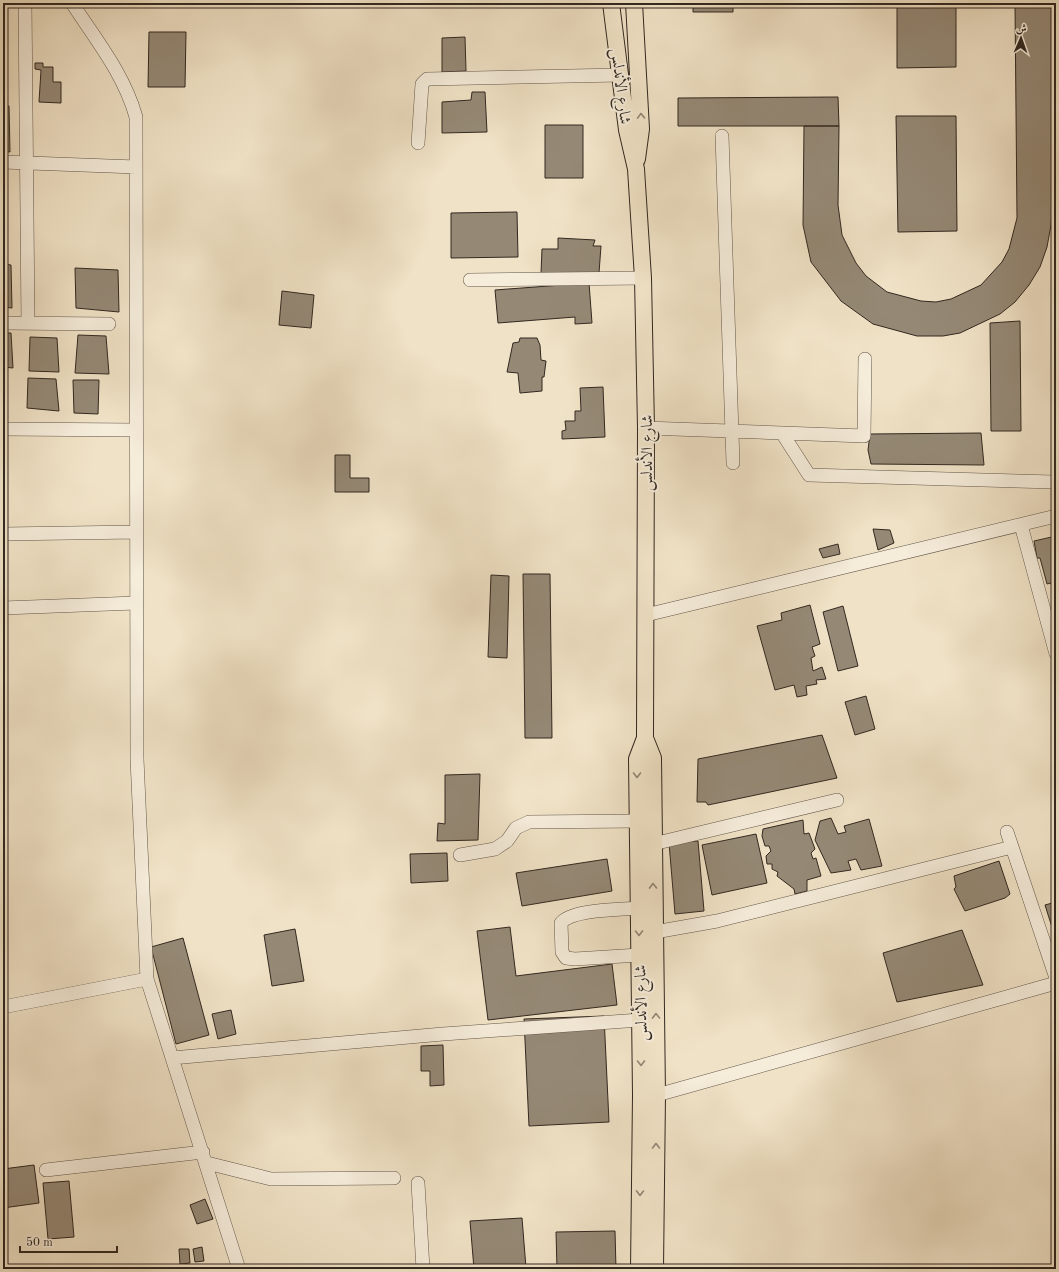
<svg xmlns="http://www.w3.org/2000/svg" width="1059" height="1272" viewBox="0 0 1059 1272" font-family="'Old Standard TT',Amiri,serif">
  <rect width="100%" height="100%" fill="#f0e2c6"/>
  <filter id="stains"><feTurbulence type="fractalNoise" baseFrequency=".005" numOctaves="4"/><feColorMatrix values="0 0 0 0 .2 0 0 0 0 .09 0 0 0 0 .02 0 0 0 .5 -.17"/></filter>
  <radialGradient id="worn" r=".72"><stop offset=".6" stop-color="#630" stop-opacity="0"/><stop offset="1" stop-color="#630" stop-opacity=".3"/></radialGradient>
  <path fill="#958976" stroke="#322820" d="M693 3H733V12H693Z
    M897 3H956V67L897 68Z
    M1015 3H1052L1053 203 1051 225 1047 247 1040 267 1029 285 1015 302 1000 314 960 333 943 336H917L873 324 841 301 811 262 803 225 804 126H839L838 205 842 235 856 263 866 276 887 292 921 301 936 302 951 299 981 285 1002 262 1009 249 1017 218Z
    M149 32H186L185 87H148Z
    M465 37 466 71 442 72V38Z
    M35 63H43V67H53V82H61V103L39 102 41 70 35 69Z
    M472 92H485L487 132 442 133V102L471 100Z
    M838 97 839 126H678V98Z
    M3 106H9L10 152 3 151Z
    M896 116H956L957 231 898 232Z
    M545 125H583V178H545Z
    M517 212 518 257 451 258V213Z
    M558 238 595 240 593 246H601L599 273H541L542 249H558Z
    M3 264 11 265 12 308 3 307Z
    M75 268 118 270 119 312 76 308Z
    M589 283 592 323 575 324V317L498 323 495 290Z
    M282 291 314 295 311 328 279 325Z
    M1020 321 1021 431H991L990 323Z
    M3 333H11L13 368 3 367Z
    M78 335 106 336 109 374 75 373Z
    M30 337 57 338 59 372 29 371Z
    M520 338H537L540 345 541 360 546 361 544 377H542V391L520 393 518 373 507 372 513 343 519 342Z
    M28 378 56 379 59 411 27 408Z
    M73 380H99L98 414 74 413Z
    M603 387 605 437 562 439V431L566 430 565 421H575V411H581L580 388Z
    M981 433 984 465 871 464 868 450 870 434Z
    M335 455H350V478H369V492H335Z
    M873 529 890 530 894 543 878 550Z
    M1056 536V598L1053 593 1051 583 1047 584 1040 558H1037L1034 541Z
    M838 544 840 554 823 558 819 549Z
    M523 574H550L552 738H525Z
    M491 575 509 576 507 658 488 657Z
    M810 605 820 644 812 647 815 656 811 658 813 671 822 667 826 679 816 680 817 684 806 686 807 695 797 697 794 685 775 690 757 626 782 620 781 613Z
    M843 606 858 666 838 671 823 612Z
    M866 696 875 729 855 735 845 702Z
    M822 735 837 778 708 805 706 802H697L698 759Z
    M480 774 478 840 437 841 438 823 445 824V775Z
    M831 818 838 834 846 832 844 826 869 819 882 866 861 870 856 859 848 861 851 870 831 873 815 840 820 821Z
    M803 820 804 834 809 833 815 849 811 853 813 859 816 858 821 876 807 880V891L795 894 794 889 777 876 778 872 772 869V864H767L766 856 771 851 769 846H765L762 836 763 829Z
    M756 834 767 883 712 895 702 845Z
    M698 841 704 911 675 914 669 843Z
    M447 853 448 881 411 883 410 854Z
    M607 859 612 891 522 906 516 873Z
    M999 861 1010 894 1005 898 965 911 954 889 956 887 954 876Z
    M1056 902V940L1045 905Z
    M510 927 516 976 612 964 617 1005 488 1020 477 931Z
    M295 929 304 981 272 986 264 935Z
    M962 930 983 985 897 1002 883 953Z
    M183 938 209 1035 176 1044 151 947Z
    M231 1010 236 1034 218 1039 212 1014Z
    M604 1016 609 1122 529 1126 524 1019Z
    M443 1045 444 1085 430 1086V1071H421V1046Z
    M34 1165 39 1203 3 1208V1169Z
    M69 1181 74 1237 48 1239 43 1183Z
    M205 1199 213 1219 197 1224 190 1205Z
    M522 1218 526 1268 474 1269 470 1221Z
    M615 1231 616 1269H557L556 1232Z
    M202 1247 204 1261 195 1262 193 1249Z
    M179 1249H189L190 1263 180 1264Z"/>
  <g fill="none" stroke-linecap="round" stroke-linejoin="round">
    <g stroke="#62564a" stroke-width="14">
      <path id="minor" d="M25 3 28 323
        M72 3C96 40 124 74 136 117L137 759 147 979 239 1269
        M722 136 733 463
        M418 143 422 84 427 79 620 75
        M3 162 136 167
        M470 280 643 278
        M3 323 109 324
        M646 428 864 436 865 359
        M3 429 136 430
        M782 433 809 475 1054 482 1056 480
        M1021 525 1056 654
        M3 534 136 532
        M3 608 136 603
        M646 615 1056 516
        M1007 832 1056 978
        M653 844 837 800
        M460 855 495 849 507 841 516 828 529 822 637 821
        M638 908C620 910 572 909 561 923L562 952 566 958 575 959 639 955
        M655 932 717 921 1012 847
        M3 1007 147 979
        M172 1058 443 1034 640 1020
        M657 1095 1056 983
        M207 1163 271 1179 394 1178
        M46 1170 203 1152
        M418 1183 423 1269"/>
    </g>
    <g stroke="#322820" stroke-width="18">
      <path id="major" d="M611 3 627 130 636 169 643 278 646 428 645 738 637 759 641 1095 639 1269
        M634 3 641 129 637 159
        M645 738 653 758 657 1095 655 1269"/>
    </g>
    <use href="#minor" stroke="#f5ecda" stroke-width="13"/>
    <use href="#major" stroke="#f0e2c6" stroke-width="16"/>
  </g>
  <defs><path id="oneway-chevron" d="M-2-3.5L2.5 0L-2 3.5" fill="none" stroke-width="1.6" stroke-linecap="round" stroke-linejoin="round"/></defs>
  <g stroke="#918573">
    <use href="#oneway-chevron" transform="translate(641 116) rotate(-92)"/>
    <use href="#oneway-chevron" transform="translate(637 775) rotate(90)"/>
    <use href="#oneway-chevron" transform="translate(653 886) rotate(-91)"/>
    <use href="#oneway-chevron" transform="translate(639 933) rotate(89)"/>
    <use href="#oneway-chevron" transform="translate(656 1016) rotate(-91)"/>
    <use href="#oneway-chevron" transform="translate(641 1063) rotate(89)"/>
    <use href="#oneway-chevron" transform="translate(656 1146) rotate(-90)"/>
    <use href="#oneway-chevron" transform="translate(640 1193) rotate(91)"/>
  </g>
  <g text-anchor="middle" stroke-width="4" stroke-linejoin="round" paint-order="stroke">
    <g font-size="16" fill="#322820" stroke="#f5ecda">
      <text transform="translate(622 86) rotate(83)" y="6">شارع الأندلس</text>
      <text transform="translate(646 453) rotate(-90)" y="6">شارع الأندلس</text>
      <text transform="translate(640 1003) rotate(-91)" y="6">شارع الأندلس</text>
    </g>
  </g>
  <rect width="1059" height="1272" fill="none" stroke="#f0e2c6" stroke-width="16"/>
  <rect x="4" y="4" width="1051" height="1264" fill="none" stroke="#322820" stroke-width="2"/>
  <rect x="8" y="8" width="1043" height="1256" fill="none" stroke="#322820"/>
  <g transform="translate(1021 38) rotate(2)" stroke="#f5ecda" stroke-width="3" paint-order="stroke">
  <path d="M0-3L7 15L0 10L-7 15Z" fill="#322820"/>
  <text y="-6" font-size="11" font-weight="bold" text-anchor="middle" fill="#322820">ش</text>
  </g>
  <path d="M20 1246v6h97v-6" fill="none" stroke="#322820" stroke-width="2"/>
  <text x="26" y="1246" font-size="12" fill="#322820" stroke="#f5ecda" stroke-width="3" paint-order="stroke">50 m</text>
  <rect width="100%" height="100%" filter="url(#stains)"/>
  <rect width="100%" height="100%" fill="url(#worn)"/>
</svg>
